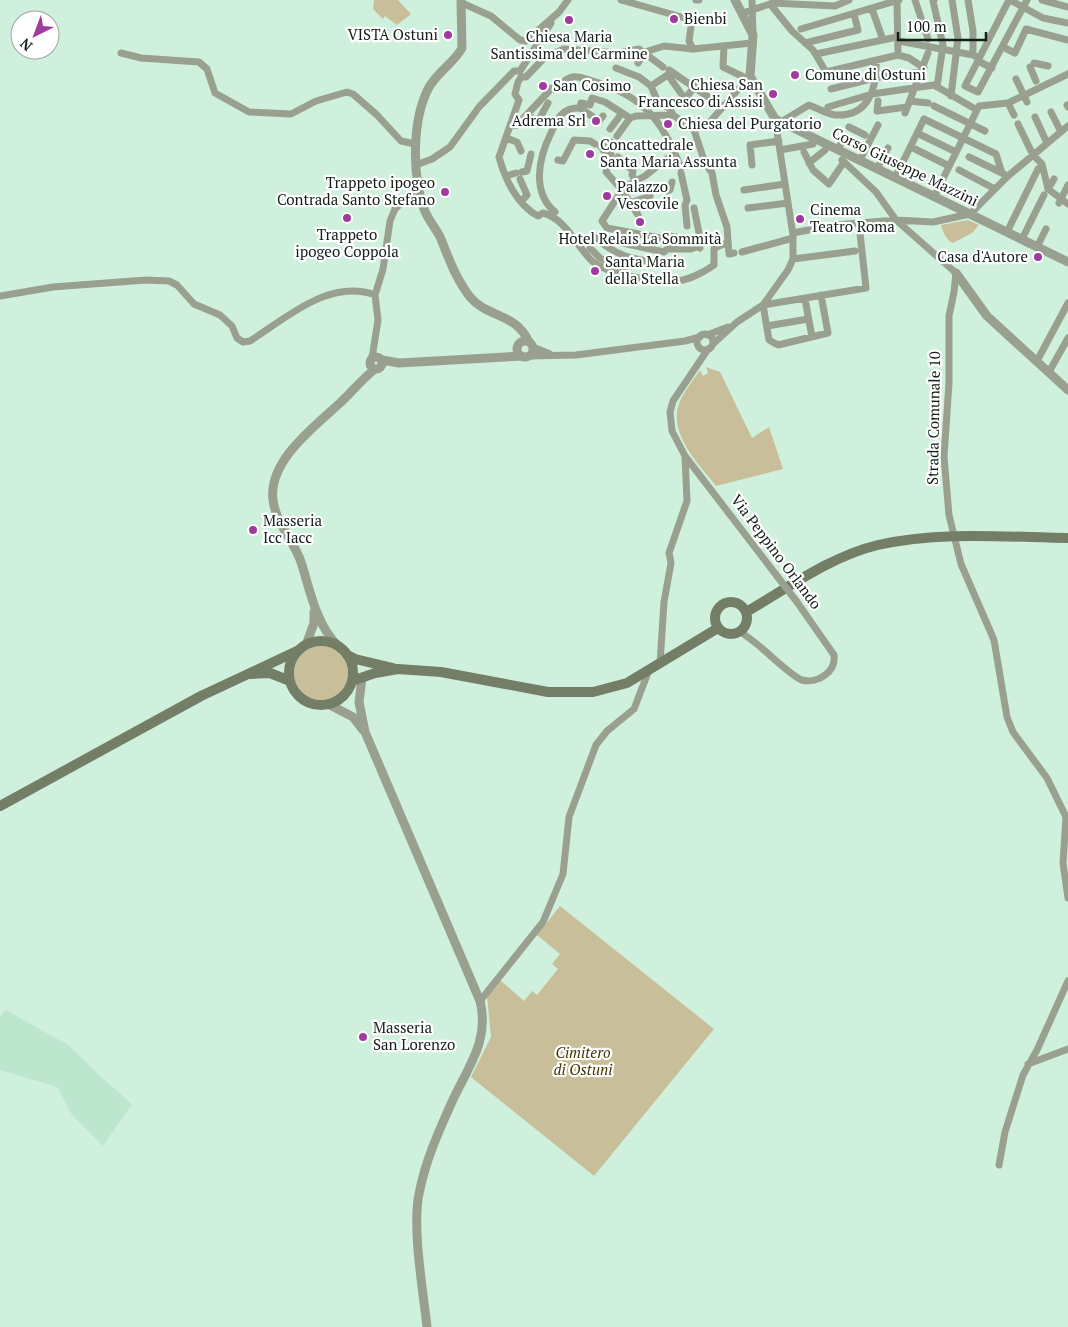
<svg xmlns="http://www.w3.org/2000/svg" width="1068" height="1327" viewBox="0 0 1068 1327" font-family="'PT Serif',serif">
  <rect width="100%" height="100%" fill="#cff0dc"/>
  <path fill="#bde6ce" d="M6 1010 68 1045 101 1077 132 1104 103 1146 72 1115 57 1087 0 1070V1017Z"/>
  <path fill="#c9be9a" d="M374 0H398L411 14 397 25 385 16 383 19 373 9Z
    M968 220 979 225 972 233 953 243C946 240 943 232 941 225Z
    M706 367 720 372 752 438 769 427 783 469 716 486C698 463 665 431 681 399 686 389 694 379 700 370L703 376 708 373Z
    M294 673a27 27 0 1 1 54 0a27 27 0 1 1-54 0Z
    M560 906 714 1029 594 1176 471 1077 491 1037 487 996 500 980 524 1001 532 991 537 995 558 969 552 964 560 954 537 935Z"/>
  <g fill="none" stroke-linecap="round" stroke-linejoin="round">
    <path stroke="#99a090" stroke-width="7" d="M621 0 692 20 689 41 693 49
      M696 0H699
      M752 0 753 32
      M915 0 928 39
      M934 0 933 1 943 45 937 87
      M968 0 973 31V55
      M1009 0 965 86 978 92 1027 0
      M1010 0 1043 18 1068 23
      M1042 0 1068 7
      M897 1 898 55
      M462 3 491 16 520 40 526 41 559 12 568 0
      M772 3 835 6 849 0
      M770 4 792 31 813 50 826 72 898 55 909 58 924 68
      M872 9 883 40
      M743 13 773 3
      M801 29 899 0
      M899 41 973 55 979 58
      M805 43 858 30 854 14
      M724 46 723 67 748 79
      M1003 47 1015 53 1026 29 1068 40
      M645 52 664 46 693 49 752 43
      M121 53 141 58 199 62 207 69 215 93 249 112 291 114 316 101 347 92 353 94 377 115 401 141 415 144
      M816 54 897 37
      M978 61 992 68
      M638 63 645 52
      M1034 63 1048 66
      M663 67 639 49 619 53 564 49 545 57 526 77H521L518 82 515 94 519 100 499 157C505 179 517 205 538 216L543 213C566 219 575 244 591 260 606 275 662 284 683 280 692 278 706 271 714 265V248L727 243
      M1030 67 1036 81
      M616 68 639 77 651 86
      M669 70 723 107
      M520 71 551 23
      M672 72 651 86 657 100 670 109 673 115
      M668 75 685 99 695 86
      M1016 79 1027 102
      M831 89 879 77 922 72
      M951 96 958 38 952 0
      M878 101 877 111 907 107
      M910 101 928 103
      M1008 103 1014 115
      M1067 105 1068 107
      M934 106 985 131
      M828 107 872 94 934 85 977 110
      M580 108 599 121 603 116
      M1051 112 1061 132
      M905 113 928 53
      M1035 117 1047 143
      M532 118 537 123 548 103
      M546 122 555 125
      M781 122 809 105C817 108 827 114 835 115 869 117 877 88 876 61
      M1018 124 1033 155 1042 164 1048 189 1068 204
      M511 126 517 125 552 88 554 89C575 71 575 76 599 83 646 98 664 124 681 168
      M849 127 865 135
      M610 129 622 113
      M694 130 705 163 712 173 716 195 727 227 729 254 734 253
      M917 133 956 152
      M617 136 630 118 636 116 673 115 694 130 708 124 750 76
      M506 138 517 142 521 151
      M601 147 611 154 606 172 622 190 638 215
      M911 147 949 166
      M603 150 611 142
      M780 150 813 144
      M838 150 843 139
      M804 152 813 170 829 184 844 162
      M618 157 633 171 632 175 635 180
      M969 157 1004 174
      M558 160 563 161 574 140 590 141 595 144
      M842 160 876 192 896 220 956 273 954 292 949 316V383L944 457 949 515 961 564 994 640 1007 717 1013 732 1047 778 1066 817 1063 863 1068 898
      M860 160 878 125
      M809 163 825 150
      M416 165 432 159 450 147 479 107 514 71H520
      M752 165 750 145 779 141
      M877 169 888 148
      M959 170 995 189
      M522 172 527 171 531 154
      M681 173 687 200 685 205 687 226
      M506 176 516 173
      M895 178 924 119 996 154 1002 173
      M520 179 527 195 521 202
      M1048 189 1054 179
      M744 190 785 184
      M667 191 670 190 672 182
      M934 197 979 106 1008 103 1068 74
      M630 203 650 196
      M1059 203 1068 185
      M694 208 699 233V246
      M748 208 788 203
      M555 212C531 192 539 157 551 133 557 119 562 107 580 108L581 103 590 105 592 98 605 102 630 118
      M1007 232 1038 169
      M793 233 835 225 896 220 933 222 970 214 1008 176 1068 126
      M592 235C616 257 633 259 664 264
      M668 236 676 237 675 249
      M660 238 607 228 602 221 624 187 645 176 669 157
      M1022 239 1044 195
      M618 242 664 252 667 249H691L699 246 700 248
      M1037 247 1046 229
      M590 248 600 258 626 272 627 275
      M742 252 793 238
      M793 259 855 251
      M821 295 828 333 778 345 769 340 763 305 866 288 859 224
      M0 296 53 287 146 280 169 281 177 285 194 304 220 315 232 326 237 338 243 342 250 341C285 319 329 278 375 295
      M805 299 812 337
      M767 326 808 319
      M697 342a8 8 0 1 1 16 0a8 8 0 1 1-16 0Z
      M707 335 728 327
      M713 344 737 322 763 305 788 270 793 259V235L775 119
      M533 347 550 354
      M708 349 673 401 670 412 672 431 685 456 777 576
      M529 356 576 355 685 341 700 337
      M372 358 378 320 375 295 383 269 390 221 395 209 418 187
      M1037 361 1068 303
      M1049 372 1068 338
      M740 632C759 642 788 675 802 680 810 682 819 680 825 675 832 670 835 663 834 655L797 602
      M660 663 664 602 671 563 669 553 687 501 685 456
      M480 1001 543 922 563 874 569 817 596 745 607 731 634 709 649 670
      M1028 1064 1068 1049
      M999 1165 1005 1132 1023 1075 1037 1050 1068 981"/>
    <path stroke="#99a090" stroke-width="9" d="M461 0 462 48C454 63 436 73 428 89 412 121 412 175 424 209 428 220 436 228 441 239 449 259 456 279 470 297 487 318 515 312 529 342
      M735 0 753 35 750 76 775 119 1068 262
      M956 273 987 316 1068 390
      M517 349a8 8 0 1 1 16 0a8 8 0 1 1-16 0Z
      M370 363a6 6 0 1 1 12 0a6 6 0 1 1-12 0Z
      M382 360 399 363 522 356
      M306 645 314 623V612
      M337 645C316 624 310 590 301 562 294 541 276 524 273 500 268 461 314 427 340 403 352 392 362 379 375 369
      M362 678 359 702 365 732 480 1001C490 1042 467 1068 451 1104 438 1133 425 1162 419 1194 412 1228 423 1290 427 1327
      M328 704 353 717 363 730"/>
    <path stroke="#747e67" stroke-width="10" d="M715 618a16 16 0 1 1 32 0a16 16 0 1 1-32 0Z
      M746 612C788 588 831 556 878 545 939 531 1006 537 1068 538
      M289 673a32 32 0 1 1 64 0a32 32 0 1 1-64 0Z
      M347 655 355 659 393 668
      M249 674 270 673 290 681
      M352 681 375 673 398 669 441 672 548 692H593L627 683 718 628
      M0 806 201 696 297 651"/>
    <path stroke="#99a090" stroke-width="7" d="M777 576 797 602"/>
  </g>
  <g fill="#9f3a9e" stroke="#fff" stroke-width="2">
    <circle cx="674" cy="19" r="5"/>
    <circle cx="569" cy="20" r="5"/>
    <circle cx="448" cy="35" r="5"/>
    <circle cx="795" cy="75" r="5"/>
    <circle cx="543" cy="86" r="5"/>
    <circle cx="773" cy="94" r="5"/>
    <circle cx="596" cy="121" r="5"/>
    <circle cx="668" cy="124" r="5"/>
    <circle cx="590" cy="154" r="5"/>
    <circle cx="445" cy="192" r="5"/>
    <circle cx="607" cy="196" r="5"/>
    <circle cx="347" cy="218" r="5"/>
    <circle cx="800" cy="219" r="5"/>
    <circle cx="640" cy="222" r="5"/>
    <circle cx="1038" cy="257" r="5"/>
    <circle cx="595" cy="271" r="5"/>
    <circle cx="253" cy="530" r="5"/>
    <circle cx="363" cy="1037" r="5"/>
  </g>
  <g text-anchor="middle" stroke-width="4.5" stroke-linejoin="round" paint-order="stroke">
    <g font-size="15" fill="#121e17" stroke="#fff" text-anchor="start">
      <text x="684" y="24">Bienbi</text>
      <text x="438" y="40" text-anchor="end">VISTA Ostuni</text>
      <text x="569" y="42" text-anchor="middle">Chiesa Maria<tspan x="569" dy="17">Santissima del Carmine</tspan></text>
      <text x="805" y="80">Comune di Ostuni</text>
      <text x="763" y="90" text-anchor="end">Chiesa San<tspan x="763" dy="17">Francesco di Assisi</tspan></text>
      <text x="553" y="91">San Cosimo</text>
      <text x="586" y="126" text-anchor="end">Adrema Srl</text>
      <text x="678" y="129">Chiesa del Purgatorio</text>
      <text x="600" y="150">Concattedrale<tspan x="600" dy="17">Santa Maria Assunta</tspan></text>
      <text x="435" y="188" text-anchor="end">Trappeto ipogeo<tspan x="435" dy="17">Contrada Santo Stefano</tspan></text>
      <text x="617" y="192">Palazzo<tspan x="617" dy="17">Vescovile</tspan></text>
      <text x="810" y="215">Cinema<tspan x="810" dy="17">Teatro Roma</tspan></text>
      <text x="347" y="240" text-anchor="middle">Trappeto<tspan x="347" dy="17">ipogeo Coppola</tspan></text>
      <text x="640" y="244" text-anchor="middle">Hotel Relais La Sommità</text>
      <text x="1028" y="262" text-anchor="end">Casa d'Autore</text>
      <text x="605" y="267">Santa Maria<tspan x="605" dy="17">della Stella</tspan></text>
      <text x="263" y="526">Masseria<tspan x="263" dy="17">Icc Iacc</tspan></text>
      <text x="373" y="1033">Masseria<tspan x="373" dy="17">San Lorenzo</tspan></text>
    </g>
    <g font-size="15" fill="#121e17" stroke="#fff">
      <text transform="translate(905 167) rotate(26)" y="5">Corso Giuseppe Mazzini</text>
      <text transform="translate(934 418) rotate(-89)" y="5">Strada Comunale 10</text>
      <text transform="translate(776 552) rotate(53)" y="5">Via Peppino Orlando</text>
    </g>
    <g font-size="15" font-style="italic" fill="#423503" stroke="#fff">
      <text x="583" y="1058">Cimitero<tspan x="583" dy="17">di Ostuni</tspan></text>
    </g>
  </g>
  <g transform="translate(35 35) rotate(222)"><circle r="24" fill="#ffffff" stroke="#a0a5a2"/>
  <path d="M0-4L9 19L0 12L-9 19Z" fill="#9f3a9e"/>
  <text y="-8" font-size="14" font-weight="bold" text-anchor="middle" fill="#121e17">N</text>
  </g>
  <path d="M898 32v8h88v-8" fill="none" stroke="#121e17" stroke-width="2.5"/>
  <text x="906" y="32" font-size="15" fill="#121e17" stroke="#ffffff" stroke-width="4" paint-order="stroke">100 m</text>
</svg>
